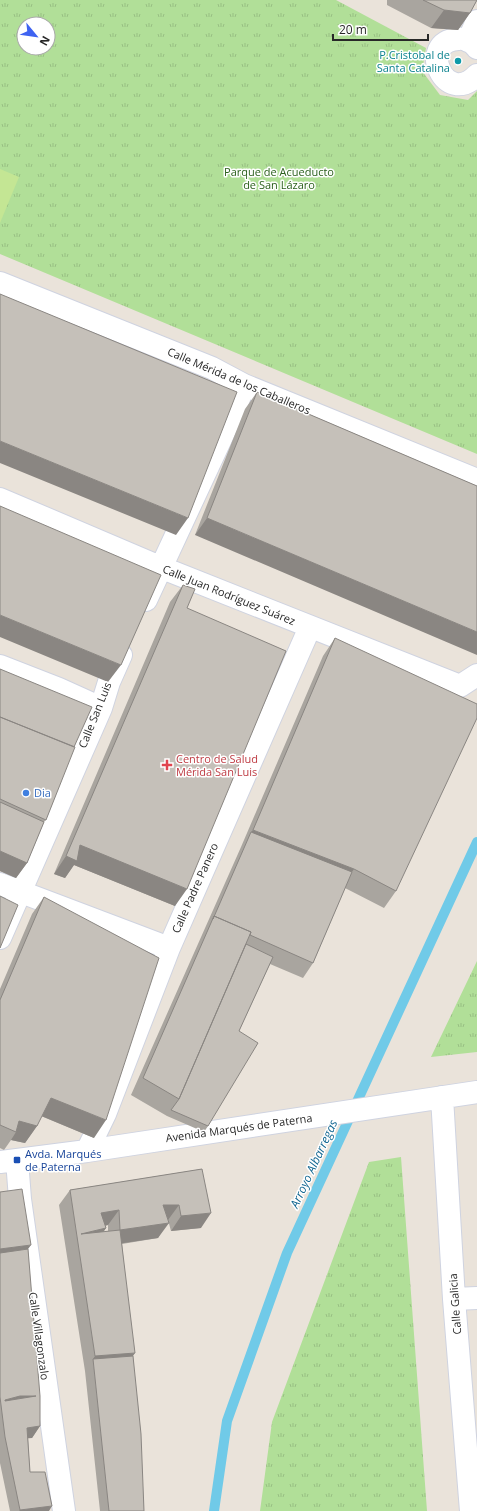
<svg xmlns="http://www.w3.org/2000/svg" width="477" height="1511" viewBox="0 0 477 1511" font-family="'Open Sans',sans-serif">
  <defs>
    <pattern id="park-tufts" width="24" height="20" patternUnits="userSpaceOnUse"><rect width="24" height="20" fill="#b1df98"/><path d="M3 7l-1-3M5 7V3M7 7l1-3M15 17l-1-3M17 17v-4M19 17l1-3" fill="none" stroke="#98bf83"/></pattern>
  </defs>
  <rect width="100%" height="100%" fill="#eae3da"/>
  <path fill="url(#park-tufts)" fill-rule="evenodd" d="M0 0H336L426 48 422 71 440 95 468 100 477 91V454L0 254ZM24 24H48V48H24Z
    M477 961V1052L431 1057Z
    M401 1157 427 1511H260L272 1422 369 1162Z"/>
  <path fill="#c4e694" d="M0 169 19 177 0 223Z"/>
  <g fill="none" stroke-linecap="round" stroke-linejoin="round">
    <path stroke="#70cae8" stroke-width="10" d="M214 1511 227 1421 287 1253 477 842"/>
    <g stroke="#cfd3e0" stroke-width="24">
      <path id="street" d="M468 41 477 21
        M477 48C473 42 465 38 458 39 416 42 445 108 477 75
        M0 283 212 368 244 385 477 480
        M0 499 160 567 460 686 477 675
        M146 600 237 404 244 385
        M0 666 59 689 101 708
        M0 884 169 948
        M0 938 101 708 109 682 121 655
        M442 1097 454 1299 471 1511
        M87 1151 105 1114 169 948 310 627
        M17 1160 20 1199 64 1511
        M0 1162 87 1151 477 1092
        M454 1299 477 1298"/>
    </g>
    <use href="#street" stroke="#fff" stroke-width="22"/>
  </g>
  <path fill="#a9a59f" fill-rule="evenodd" d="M387 0H477L470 13 458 30 431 28 387 5Z
    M257 392 477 486 195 535 245 409Z
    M183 585 187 608 175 906 74 865 65 878 54 874 170 602Z
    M335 638 396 891 384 908 345 888 313 963 303 978 270 964 239 1031 208 1126 204 1132 167 1116 131 1095 241 847 323 656Z
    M0 669 74 747 46 820 44 822 27 863 16 878 0 871Z
    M44 897 94 1138 41 1116 37 1126 25 1143 11 1140 4 1150 0 1148V989L32 914Z
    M202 1169 201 1228 171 1231 168 1220 158 1238 122 1244 133 1356 144 1511H100L85 1371 59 1205 70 1190ZM108 1225V1231L103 1232 106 1228 105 1226Z
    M0 1192 28 1249 40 1426 32 1438H28L30 1472 49 1511H10L0 1463Z"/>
  <path fill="#8a8682" d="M444 10 470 13 458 30 431 28Z
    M0 441 188 518 176 535 0 463Z
    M207 518 477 632V655L195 535Z
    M0 615 121 665 108 682 0 637Z
    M253 830 354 869 342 887 251 832Z
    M80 845 187 889 175 906 74 865 65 878 54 874 66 856Z
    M0 851 27 863 16 878 0 871Z
    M51 1098 106 1120 94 1138 39 1115Z
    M19 1121 37 1126 25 1143 11 1140 16 1132Z
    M163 1205H179L168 1220Z
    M119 1210 108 1225 91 1228 101 1213Z
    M211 1213 201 1228 171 1231 181 1216Z
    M169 1223 158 1238 110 1245 120 1230Z
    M106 1228 96 1243 81 1234Z
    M31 1245 20 1260 0 1263V1249Z
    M135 1353 125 1368 93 1359 95 1356Z
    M20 1396H36L1 1406 5 1400Z
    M40 1426 32 1438 19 1439 27 1428Z
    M52 1506 49 1511H19L20 1510Z"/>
  <path fill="#c5c0b9" stroke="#8a8682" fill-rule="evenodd" d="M423 0H477L470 13 444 10Z
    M0 294 237 392 188 518 0 441Z
    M257 392 477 486V632L207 518Z
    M0 506 161 575 121 665 0 615Z
    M183 585 195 589 187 608 286 651 187 889 80 845 77 861 66 856Z
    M335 638 477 704V718L396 891 354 869 253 830Z
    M0 669 92 707 74 747 0 717Z
    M0 717 75 747 46 820 0 799Z
    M0 802 44 822 27 863 0 851Z
    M251 832 352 872 313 963 250 935 251 932 214 916 213 919Z
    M0 896 18 905 0 948Z
    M44 897 159 958 106 1120 51 1098 37 1126 19 1121 16 1132 0 1125V1000Z
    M214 916 251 932 179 1099 143 1078Z
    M246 944 273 957 239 1031 258 1043 208 1126 171 1110 179 1099Z
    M202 1169 211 1213 181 1216 179 1205H163L169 1223 120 1230 119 1210 101 1213 106 1228 81 1234 120 1230 135 1353 95 1356 70 1190Z
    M22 1189 31 1245 0 1249V1192Z
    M28 1249 40 1396V1426L27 1428 30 1472H45L52 1506 20 1510 5 1437 0 1397V1253ZM20 1396H36L5 1401V1400Z
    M133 1356 141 1434 144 1511H109L93 1359Z"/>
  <circle fill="#0f9aa8" stroke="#fff" stroke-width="1.5" cx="458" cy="61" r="4"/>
  <path fill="#e0444e" stroke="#fff" stroke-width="1.5" d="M165 759h4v4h4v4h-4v4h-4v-4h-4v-4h4z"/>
  <circle fill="#3f7fe0" stroke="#fff" stroke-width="1.5" cx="26" cy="793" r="4"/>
  <rect fill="#1a4fb4" stroke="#fff" stroke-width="1.5" x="13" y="1156" width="8" height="8" rx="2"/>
  <g text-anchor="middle" stroke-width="3" stroke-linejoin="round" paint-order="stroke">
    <g font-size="11" fill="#0d838f" stroke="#fff" text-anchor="end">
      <text x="450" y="59">P.Cristobal de<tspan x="450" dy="13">Santa Catalina</tspan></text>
    </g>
    <g font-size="11" fill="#2b601c" stroke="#fff">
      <text x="279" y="176">Parque de Acueducto<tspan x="279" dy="13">de San Lázaro</tspan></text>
    </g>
    <g font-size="11" fill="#282828" stroke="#fff">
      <text transform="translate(239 381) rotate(23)" y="4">Calle Mérida de los Caballeros</text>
      <text transform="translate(229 595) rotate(22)" y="4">Calle Juan Rodríguez Suárez</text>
      <text transform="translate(95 715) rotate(-68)" y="4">Calle San Luis</text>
      <text transform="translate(195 888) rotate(-66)" y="4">Calle Padre Panero</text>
      <text transform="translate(239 1128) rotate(-8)" y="4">Avenida Marqués de Paterna</text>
      <text transform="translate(455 1304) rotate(-94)" y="4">Calle Galicia</text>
      <text transform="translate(39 1336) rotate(82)" y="4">Calle Villagonzalo</text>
    </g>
    <g font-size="11" fill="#be3a42" stroke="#fff" text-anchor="start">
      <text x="176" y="763">Centro de Salud<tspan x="176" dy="13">Mérida San Luis</tspan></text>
    </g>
    <g font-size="11" fill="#366cbe" stroke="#fff" text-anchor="start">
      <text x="34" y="797">Dia</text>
    </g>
    <g font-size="11" fill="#164399" stroke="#fff" text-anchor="start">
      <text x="25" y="1158">Avda. Marqués<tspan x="25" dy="13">de Paterna</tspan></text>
    </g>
    <g font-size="12" font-style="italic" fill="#136791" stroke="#fff">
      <text transform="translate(314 1164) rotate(-65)" y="4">Arroyo Albarregas</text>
    </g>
  </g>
  <g transform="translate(36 36) rotate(119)"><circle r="19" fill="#ffffff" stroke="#a9a9a9"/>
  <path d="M0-3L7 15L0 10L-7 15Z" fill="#3f63f1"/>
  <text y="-6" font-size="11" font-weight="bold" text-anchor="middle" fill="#282828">N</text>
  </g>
  <path d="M333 34v6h95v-6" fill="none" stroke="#282828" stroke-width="2"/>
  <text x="339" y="34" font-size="12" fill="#282828" stroke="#ffffff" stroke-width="3" paint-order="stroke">20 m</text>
</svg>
